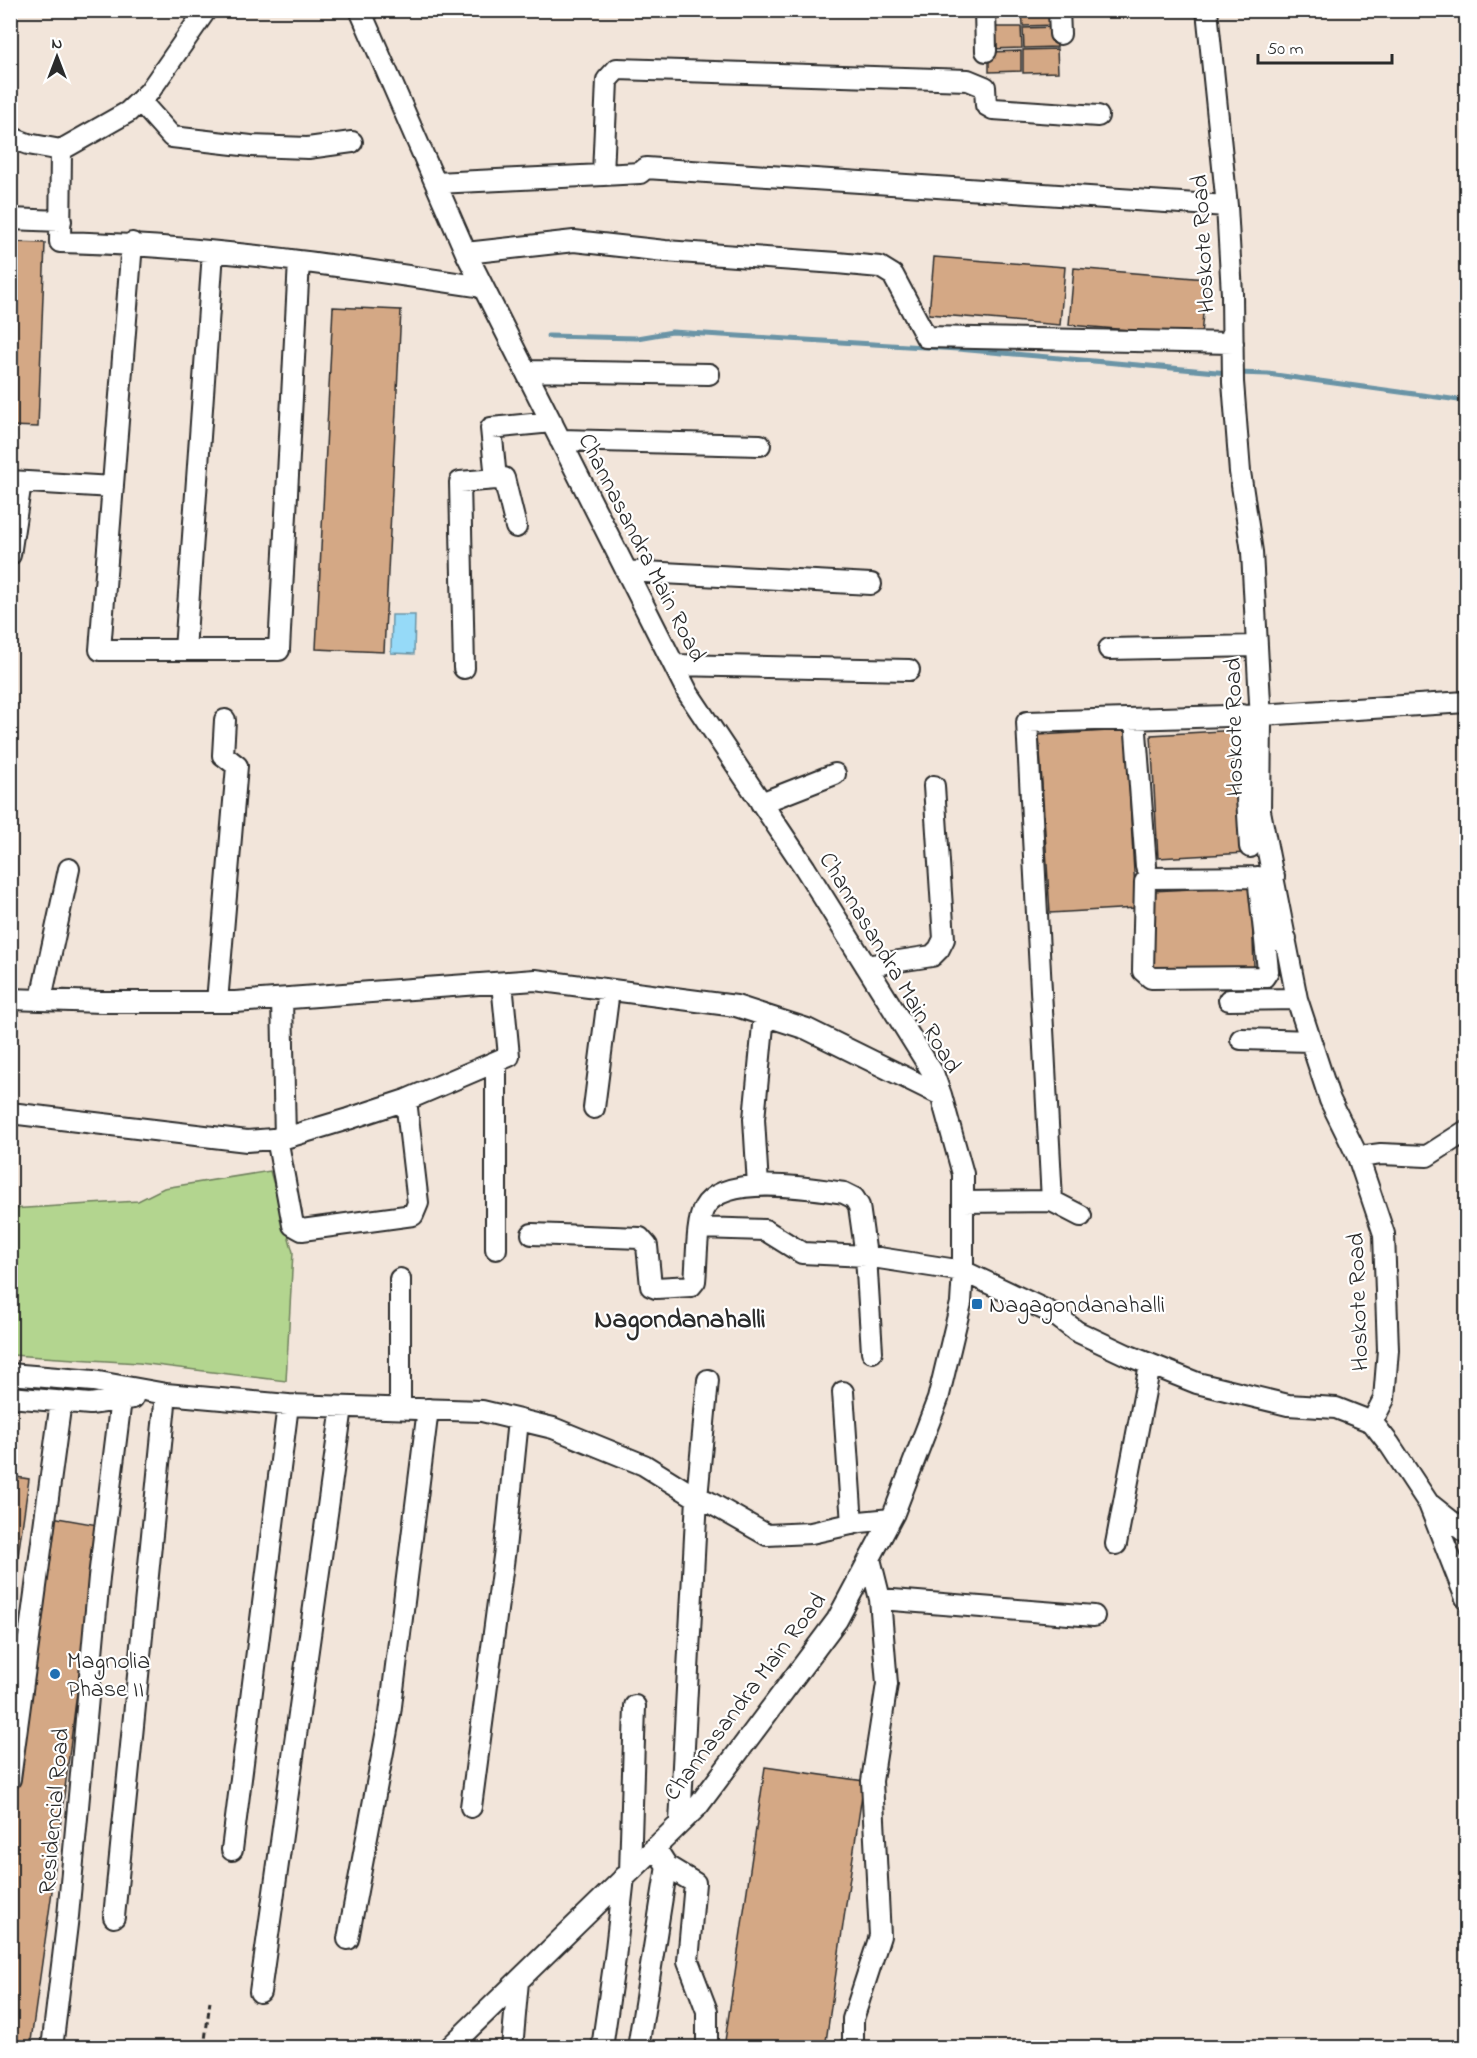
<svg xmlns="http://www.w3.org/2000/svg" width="1477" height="2058" viewBox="0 0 1477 2058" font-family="'Indie Flower',sans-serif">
  <rect width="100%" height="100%" fill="#f2e5da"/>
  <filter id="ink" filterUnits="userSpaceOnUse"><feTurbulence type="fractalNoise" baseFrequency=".0167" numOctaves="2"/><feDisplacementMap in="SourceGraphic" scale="12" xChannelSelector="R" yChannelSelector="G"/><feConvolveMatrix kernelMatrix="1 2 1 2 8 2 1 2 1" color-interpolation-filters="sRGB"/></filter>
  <g filter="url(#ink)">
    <path fill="#b3d58f" stroke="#6f805d" stroke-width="1.5" d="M270 1171 293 1252 286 1381 139 1363 11 1355V1209L138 1201 164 1188Z"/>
    <path fill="#96daf8" stroke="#6b94a6" stroke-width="1.5" d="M392 615H415L414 654 391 653Z"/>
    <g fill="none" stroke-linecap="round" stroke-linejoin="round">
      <path stroke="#6b94a6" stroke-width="5" d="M548 336 637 338 672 332 958 349 1228 373
        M1237 373 1268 374 1466 401"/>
    </g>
    <path fill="#d4a885" stroke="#2b2b2b" stroke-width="1.5" d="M1022 10H1057V25L1023 26Z
      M988 27H1021L1022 48 989 49Z
      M1056 27 1057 47 1024 48 1023 28Z
      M1057 49 1058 72 1023 73V50Z
      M1021 51V71L989 72V52Z
      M10 242 45 243 38 427 10 426Z
      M934 257 1065 267 1060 325 929 314Z
      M1074 268 1206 279 1201 336 1069 325Z
      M333 307 401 310 384 652 316 649Z
      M1126 730 1136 908 1050 913 1039 735Z
      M1239 730 1246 853 1158 858 1151 735Z
      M1251 886 1254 967 1152 972V891Z
      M10 1476 29 1479 10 1612Z
      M52 1517 98 1525 53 1884 30 2048H10V1822Z
      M765 1767 864 1781 825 2048H724Z"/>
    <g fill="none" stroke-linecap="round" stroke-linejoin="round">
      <g stroke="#2b2b2b" stroke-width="24">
        <path id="minor" d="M360 10 466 253 688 693 805 868 933 1073 941 1095 963 1174V1271L961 1303 938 1399 894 1513 837 1620 698 1806 449 2048
          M985 10 986 51
          M1059 10 1060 34
          M1207 10 1227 206 1232 294 1233 382 1240 472 1252 552 1261 721 1260 811 1297 999 1330 1100 1358 1157 1384 1234 1388 1350 1384 1399 1372 1422
          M140 101 172 137 251 146 308 148 352 142
          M10 137 28 144 61 150 128 112 149 92 206 10
          M61 150 60 242C202 245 343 266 483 287
          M603 175 640 173 646 168 1227 206
          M436 183 603 175 607 80 617 69 968 80 985 87 986 105 993 109 1098 116
          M10 219 61 221
          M132 243 100 650H279L299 261
          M466 253 574 241 665 251 837 263 880 267 893 275 926 337 1233 343
          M526 371 709 374
          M560 440 760 445
          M496 479 504 478 516 527
          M10 481 113 487
          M10 555 21 482
          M626 571 871 584
          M1109 649 1257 646
          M185 650 213 252
          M674 665 909 670
          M464 668 460 482 496 479 491 428 552 422
          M1242 715 1250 847
          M1135 719 1146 866
          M761 803 835 774
          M1258 877 1265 940
          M1274 877 1148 878 1145 882 1143 971 1151 978 1264 977 1268 971 1265 940 1286 939
          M866 966 932 956 939 949 944 939 934 786
          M10 999 102 1002H235L535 980 736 1006 807 1029 941 1095
          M41 999 69 869
          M282 999 285 1138
          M1229 1000 1297 999
          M217 1002 237 766 223 755 225 720
          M1241 1039 1311 1041
          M496 1062V1249
          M594 1108 609 990
          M10 1113 247 1141 285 1138 348 1119 406 1100 509 1056 502 983
          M277 1138 293 1225 302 1230 413 1215 418 1203 406 1100
          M1358 1157 1381 1154 1427 1156 1466 1131
          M758 1186 754 1119 764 1015
          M1052 1201 1027 722 1261 715 1466 702
          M963 1202 1052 1201 1081 1216
          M700 1228 765 1230 802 1253 866 1256 963 1271 1054 1314 1076 1331 1127 1355 1197 1383 1288 1405 1336 1408 1372 1422 1390 1445 1429 1504 1466 1598
          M532 1234 640 1238 647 1246 651 1286 656 1288 691 1286 695 1281C697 1264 696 1222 704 1208 723 1173 811 1188 844 1193L854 1198 859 1206 866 1256 872 1352
          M400 1279V1408
          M10 1374 93 1381 166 1394 288 1405 482 1411 553 1428 644 1465 697 1498 707 1501 767 1535 811 1533 860 1522 891 1519
          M843 1392 852 1524
          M10 1397 90 1404 133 1398
          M1431 1505 1466 1533
          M1116 1544 1150 1365
          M880 1599 1094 1616
          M10 1779 61 1401
          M471 1807 505 1549 518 1420
          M680 1823 697 1498 708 1380
          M655 1847 667 1866 695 1883 688 1961 707 2011V2048
          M232 1850 288 1405
          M630 1872 635 1706
          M114 1917 166 1394
          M348 1939 390 1714 428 1409
          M260 1992 342 1407
          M52 2048 68 1916 99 1577 121 1399
          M512 2048 518 1981
          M602 2048 615 1958 624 1877
          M638 2048 667 1866
          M853 2048V2019L880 1936 872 1781 887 1684 880 1599 870 1559"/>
      </g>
      <path stroke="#2b2b2b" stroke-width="3" stroke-dasharray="6 4.5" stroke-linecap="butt" d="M204 2048 210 2001"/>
      <use href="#minor" stroke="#fff" stroke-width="20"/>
    </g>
  </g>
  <g fill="#1f6fb2" stroke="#fff" stroke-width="2">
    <rect x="971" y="1298" width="12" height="12" rx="3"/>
    <circle cx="55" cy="1674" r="6"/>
  </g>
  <g text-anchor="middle" stroke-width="4.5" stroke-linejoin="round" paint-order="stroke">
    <g font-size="24" fill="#2b2b2b" stroke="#fff">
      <text transform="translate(1202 244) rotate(-93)" y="8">Hoskote Road</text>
      <text transform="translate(643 547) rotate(63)" y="8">Channasandra Main Road</text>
      <text transform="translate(1233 727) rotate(-91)" y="8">Hoskote Road</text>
      <text transform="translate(891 962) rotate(59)" y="8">Channasandra Main Road</text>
      <text transform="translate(1357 1302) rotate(-92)" y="8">Hoskote Road</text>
      <text transform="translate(744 1696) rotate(-53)" y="8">Channasandra Main Road</text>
      <text transform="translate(53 1811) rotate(-85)" y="8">Residencial Road</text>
    </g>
    <g font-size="24" fill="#2b2b2b" stroke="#fff" text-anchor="start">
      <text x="989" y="1312">Nagagondanahalli</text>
      <text x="67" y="1668">Magnolia<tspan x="67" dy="28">Phase II</tspan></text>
    </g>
    <g font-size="27" font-weight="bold" fill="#2b2b2b" stroke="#fff">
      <text x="680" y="1327">Nagondanahalli</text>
    </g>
  </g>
  <rect width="1477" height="2058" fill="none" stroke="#fff" stroke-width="36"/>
  <rect x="18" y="18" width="1441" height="2022" fill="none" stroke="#2b2b2b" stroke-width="2" filter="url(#ink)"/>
  <g transform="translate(57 57)" stroke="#ffffff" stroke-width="4.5" paint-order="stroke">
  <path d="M0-4.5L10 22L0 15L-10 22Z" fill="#2b2b2b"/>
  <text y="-9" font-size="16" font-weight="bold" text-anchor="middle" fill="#2b2b2b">N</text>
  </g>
  <path d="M1258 54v9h134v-9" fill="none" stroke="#2b2b2b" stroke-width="3"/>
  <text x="1267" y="54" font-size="18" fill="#2b2b2b" stroke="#ffffff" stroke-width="4.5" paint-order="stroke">50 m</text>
</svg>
